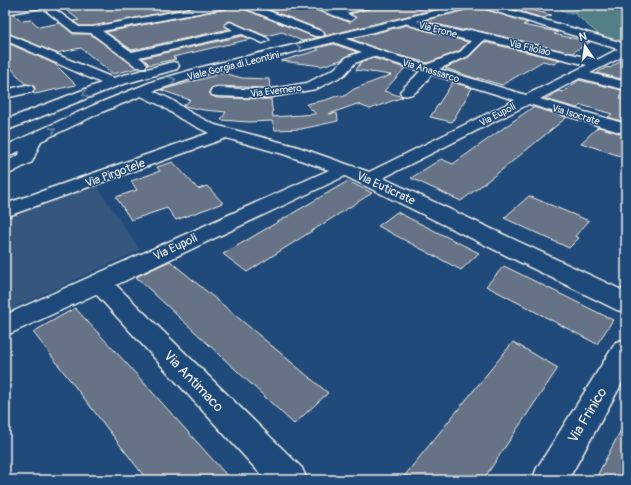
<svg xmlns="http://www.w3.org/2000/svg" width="631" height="485" viewBox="0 0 631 485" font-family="Pangolin,sans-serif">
  <rect width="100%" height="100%" fill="#1f4a7a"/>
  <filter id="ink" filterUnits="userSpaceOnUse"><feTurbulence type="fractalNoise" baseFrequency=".025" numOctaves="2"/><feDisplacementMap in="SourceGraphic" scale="8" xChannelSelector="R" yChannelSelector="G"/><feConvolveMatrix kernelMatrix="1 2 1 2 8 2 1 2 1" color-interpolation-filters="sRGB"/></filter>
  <g filter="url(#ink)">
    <path fill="#34567d" d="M97 186 140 250 5 312V217Z"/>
    <path fill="#527f87" stroke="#a3b8b8" d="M555 5H626V46L605 40 574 13H566Z"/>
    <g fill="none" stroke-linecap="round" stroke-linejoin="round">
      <path fill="#87a7b9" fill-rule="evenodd" d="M13 5H18L5 8V6Z"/>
    </g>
    <path fill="#667285" stroke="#f4f1e8" d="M83 5H202L93 26H80L73 21 79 20 63 8Z
      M231 5H238L241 8 318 38 302 41 282 32 266 36 229 21 224 24 229 29 132 50 106 32 225 9Z
      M257 5H308L310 8 349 22 356 18 350 14 372 8 376 5H453L325 36 324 31Z
      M476 5 481 8 528 23 523 25 558 32 554 34 590 42 572 53 470 29 462 30 423 21 473 8Z
      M499 5H508L552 15 543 18Z
      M13 14 22 21 31 20 39 27 60 23 73 34H90L138 68 113 74 81 48 56 53 5 32V15Z
      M407 25 409 26 468 42 459 51 428 63 390 53 351 39Z
      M242 36 251 39 173 57 176 59 148 65V63L142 58Z
      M5 42 55 64 76 85 35 94 33 93 35 88 33 85 25 84 11 68 5 69Z
      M484 42 560 60 554 64 543 61 502 85 478 78 477 79 445 68 469 57Z
      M334 44 357 52 347 56 341 60 322 66 281 61 319 50 316 48Z
      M626 57V80L597 73 607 67 610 68Z
      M373 58 405 68 384 91 403 97 370 109 357 104 329 114 337 113 338 121 301 129 275 130 272 121 249 122 221 120 226 112 204 110 184 106H183L190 100 161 90 224 73 242 78 269 79 270 88 217 86 211 88 209 93 212 96 217 98 271 99 273 117 316 114 306 104 326 100 339 95 343 97 354 89 391 75 356 70 361 62Z
      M579 80 626 91V122L608 117 612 114 581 105 577 108 545 99 559 91 563 92Z
      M453 82 472 88 452 122 430 117Z
      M533 107 567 117 503 169 461 201 411 178 441 159 453 164Z
      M598 127 626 135V158L581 143Z
      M173 162 198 189 207 186 223 203 176 220 167 208 131 220 116 197 137 190 131 181 160 171 157 167Z
      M348 181 372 193 247 272 223 254Z
      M529 196 589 221 575 236 579 238 569 248 504 218Z
      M397 212 479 253 461 270 378 226Z
      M170 261 241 320 328 393 294 424 136 277Z
      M504 266 613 320 597 344 486 286Z
      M75 308 127 364 231 480H147L33 332Z
      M513 342 558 368 483 480H401Z
      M626 420V480H595Z"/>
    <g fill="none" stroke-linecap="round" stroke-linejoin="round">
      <g stroke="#f4f1e8" stroke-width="3">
        <path id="minor" d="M24 5H46L41 8 5 14V8Z
          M210 5H230L225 8 102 31 132 52 233 30 225 25 230 22 267 38 269 40 263 43 242 34 139 57 147 64 145 67H137L91 33 73 32 44 9 46 7H52L79 27H93Z
          M240 5H253L323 32 324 34 323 36H315L242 7Z
          M309 5H323L337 10 358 5H374L372 7 346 13 355 18 350 21 311 7Z
          M459 5H475L473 7 417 21 462 32 470 30 597 60 618 49 481 7 479 5H494L626 44V55L590 73 626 82V90L580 78 540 99 626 124V134L529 104 383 178 626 292V312L617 310 345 176 116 285 302 468 307 480H266L96 294 5 336V315L329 170 283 154 226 138 5 217V204L209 133 181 119 162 106 141 96 102 112 41 141 32 162 11 173 5 174V162L19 155 20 151 5 157V146L92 106 154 81 202 67ZM408 23 409 25 471 41 460 52 426 65 390 54 346 39ZM484 40 587 65 526 95 439 69 468 56ZM334 42 362 52 347 57 334 69 307 83 266 90 217 88 212 89 210 92 212 95 217 96 266 98 316 89 344 75 355 63 373 56 420 71C414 79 406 84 400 92L402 95C415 98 425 84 431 74L515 100 369 172 295 146 215 125 191 113 172 100 153 91 210 73Z
          M5 33 113 78 173 62 177 63 179 66 177 69 120 85 5 131V120L101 83 5 40Z
          M27 85 32 86 34 89 32 92 5 98V90Z
          M626 339V376L568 480H532L537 468 616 342Z"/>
      </g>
      <use href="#minor" fill="#1f4a7a" fill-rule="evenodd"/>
    </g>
    <defs><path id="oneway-chevron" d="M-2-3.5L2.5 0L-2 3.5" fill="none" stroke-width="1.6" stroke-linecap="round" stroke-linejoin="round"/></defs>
    <g stroke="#748da6">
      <use href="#oneway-chevron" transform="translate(299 48) rotate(-14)"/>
      <use href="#oneway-chevron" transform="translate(173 80) rotate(-17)"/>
      <use href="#oneway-chevron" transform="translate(85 94) rotate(159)"/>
      <use href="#oneway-chevron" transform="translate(53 130) rotate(-25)"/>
    </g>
  </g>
  <g text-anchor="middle" stroke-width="3" stroke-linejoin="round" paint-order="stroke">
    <g font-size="10" fill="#f4f1e8" stroke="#1f4a7a">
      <text transform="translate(438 29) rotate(14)" y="4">Via Erone</text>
      <text transform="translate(530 47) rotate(13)" y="4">Via Filolao</text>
      <text transform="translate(233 65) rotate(-14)" y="4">Viale Gorgia di Leontini</text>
      <text transform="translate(431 70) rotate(17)" y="4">Via Anassarco</text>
      <text transform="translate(276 90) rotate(-7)" y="4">Via Evemero</text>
      <text transform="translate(497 114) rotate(-27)" y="4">Via Eupoli</text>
      <text transform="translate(576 114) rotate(17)" y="4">Via Isocrate</text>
    </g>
    <g font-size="12" fill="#f4f1e8" stroke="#1f4a7a">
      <text transform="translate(115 173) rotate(-20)" y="4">Via Pirgotele</text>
      <text transform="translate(386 188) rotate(25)" y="4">Via Euticrate</text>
      <text transform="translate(175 247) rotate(-25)" y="4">Via Eupoli</text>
    </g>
    <g font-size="14" fill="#f4f1e8" stroke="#1f4a7a">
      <text transform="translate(194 381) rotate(46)" y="5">Via Antimaco</text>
      <text transform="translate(587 415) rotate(-59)" y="5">Via Frinico</text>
    </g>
  </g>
  <rect width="631" height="485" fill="none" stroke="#1f4a7a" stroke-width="20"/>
  <rect x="10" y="10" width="611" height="465" fill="none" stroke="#f4f1e8" stroke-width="1.5" filter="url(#ink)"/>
  <g transform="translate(585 46) rotate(347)" stroke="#1f4a7a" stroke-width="3" paint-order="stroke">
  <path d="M0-3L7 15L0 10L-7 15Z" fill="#f4f1e8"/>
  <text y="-6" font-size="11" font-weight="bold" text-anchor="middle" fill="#f4f1e8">N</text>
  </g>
</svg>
